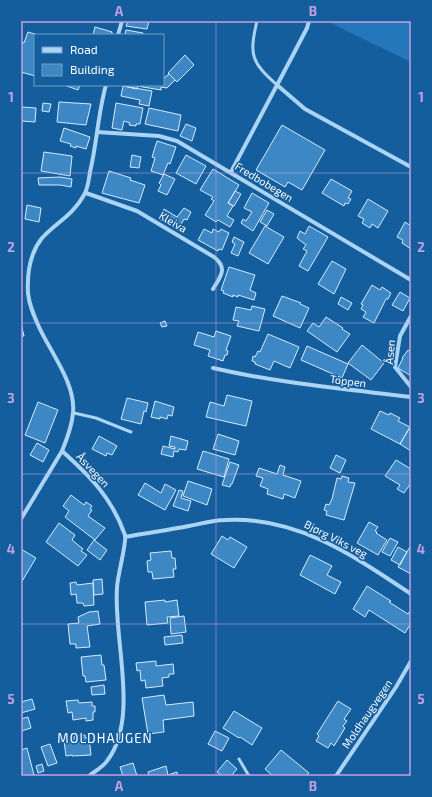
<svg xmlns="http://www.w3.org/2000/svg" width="432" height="797" viewBox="0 0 432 797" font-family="'Exo 2',sans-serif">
  <rect width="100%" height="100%" fill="#155e9d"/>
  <path fill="#2477ba" d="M326 21H411V62Z"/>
  <path fill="#3d87c4" stroke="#d4ebfd" d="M128 21H149L147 29 126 26Z
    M95 27 112 32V35H93Z
    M126 30 143 33V35H125Z
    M28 32 38 35H35V76L21 72V42L24 43Z
    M185 55 194 65 177 82 168 73Z
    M169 74 175 80 167 88 161 87V90L143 87V85H163V79Z
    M64 85H80L78 90Z
    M119 85H143V87L138 86 137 89Z
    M123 86 152 91 149 106 139 104 140 100 121 96Z
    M59 102 91 104 86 125 57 122Z
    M43 103 51 104 49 112 42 111Z
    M116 103 143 108 140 124H136V126L129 125 130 123 124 121 122 130 112 128Z
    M21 107 36 108 35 122 21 121Z
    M149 108 181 115 178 131 145 124Z
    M186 124 196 128 192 141 180 136Z
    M282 125 325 150 302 190 288 182 285 187 256 170Z
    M64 128 90 137 86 149 76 146V148L70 146 71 144 60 141Z
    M157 141 176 147 170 164 168 163 163 175 151 171 155 158 152 157Z
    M44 152 72 156 70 176 41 171Z
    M132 155 141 157 139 168 130 167Z
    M186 155 206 166 196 184 176 173Z
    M213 169 239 185 228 203 233 206 227 216 234 220 230 227 218 220 216 222 205 215 214 201 211 199 213 197 200 190Z
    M109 171 131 178 130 180 145 185 139 203 102 193Z
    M164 174 175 179 167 195 158 191 161 185 159 183Z
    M60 177 72 179 71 187 60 185H39L38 178Z
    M331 179 352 191 348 198 351 199 348 204 345 203 344 206 322 193Z
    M235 191 241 194 234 206 228 203Z
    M252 193 269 203 253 231 241 223 243 219 246 221 252 212 244 208Z
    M368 199 388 211 378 228 372 224 370 228 362 223 364 219 358 216Z
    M27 205 41 208 39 222 25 219Z
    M184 208 191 212 187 220 184 219 178 230 159 219 164 209 177 217Z
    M267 210 274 214 267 226 260 222Z
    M405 222 411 226V249L402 243 403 240 397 237Z
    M265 226 284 237 268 264 249 253Z
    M309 226 328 237 308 271 299 266 307 251 303 249 306 245 297 238 300 231 305 234Z
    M204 229 212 233 213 229 219 232 221 229 229 233 222 250 219 249 218 251 198 240Z
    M234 237 244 242 238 256 231 253 235 244 232 242Z
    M332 261 346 269 334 294 318 284Z
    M229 267 255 275 250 290 256 293 254 300 238 295V297L233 295V297L223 293 224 291 221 290Z
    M372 285 380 290 382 287 391 293 388 299H386L374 323 363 317 366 312 361 309 363 305 361 304Z
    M400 292 410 298 403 311 392 305Z
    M282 296 301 303 300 304 309 308 300 328 273 316Z
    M341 297 352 303 348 310 338 304Z
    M252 306 265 309 259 331 237 326 239 321 233 320 236 307 251 310Z
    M326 317 343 328 342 329 350 334 337 352 307 331 313 323 319 327Z
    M165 321 167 326 162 327 160 323Z
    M21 323 24 336H21Z
    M216 331 231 336 226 350 228 351 227 355H225L223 361 208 356 210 350 194 345 198 332 214 337Z
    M268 334 299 347 290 368 274 361 270 370 255 364V362L252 361 253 356 255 357 258 351 260 352Z
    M362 345 384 363 371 380 348 363Z
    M307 346 348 364 342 378 301 360Z
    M408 350 411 352V376L398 368 403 358H402Z
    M227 395 252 401 246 426 206 417 210 402 224 406Z
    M127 398 148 403 146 412 144 411 141 424 121 419Z
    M155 401 174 407 172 416 168 415 167 419 160 417V419L151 417Z
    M38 402 58 410 45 443 25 435Z
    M380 411 389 415 390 413 400 418 398 421 410 427 400 444 371 429Z
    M410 427 411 428V451L400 444Z
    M218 434 239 441 235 455 213 449Z
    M99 436 117 446 112 455 107 453 106 456 92 449Z
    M171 436 188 441 186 450 179 449 178 452 174 451 173 457 161 454 163 446 175 449V447L169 446Z
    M37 443 49 450 43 462 30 455Z
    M203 451 229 459 224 477 197 469Z
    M336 455 346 460 340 473 330 468Z
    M396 460 411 469V483L404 493 397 489 400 485 385 476Z
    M230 462 239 465 232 484H231L230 487 222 485Z
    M280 465 285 467 283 475 301 481 295 498 284 494 283 499 267 494 268 489 260 486 263 478 256 476 259 468 277 474Z
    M342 476 349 478 348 482 355 483 344 520 326 515 327 511 324 510 326 504 329 505 332 499 337 478 341 479Z
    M188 481 212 489 207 505 183 496Z
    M145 483 161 493 165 484 176 490 165 510 138 495Z
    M179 490 183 491 181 498 191 501 188 511 173 506Z
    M71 495 84 505 86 502 92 506 90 509 92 510 88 516 105 528 95 540 65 517 69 511 63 506Z
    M369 522 378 527 375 531 377 532 376 533 387 540 378 555 357 543Z
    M59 523 75 535 72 540 83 549 81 551 87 555 78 566 46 542Z
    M222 536 228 540 230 537 247 547 234 568 211 554Z
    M390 538 398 542 390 556 382 552Z
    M94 540 107 550 100 560 87 550Z
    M411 545V574L398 567Z
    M398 547 407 552 400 565 391 560Z
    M21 549 36 558 21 583Z
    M171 551 172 558H175L176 569H173L174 577 153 579 152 572H148L147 561 151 560 150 553Z
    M310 555 332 566 327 575 341 582 335 594 300 575Z
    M102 579 103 594 94 595 93 580Z
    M76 582 77 585 93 583 94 605 84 606 83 603H77L76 594 71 595 70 583Z
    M367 586 391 601 389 602 408 614 410 611 411 612V623L405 633 369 610 365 617 353 609Z
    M165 600V602L177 600 179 616 167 617 168 623 147 625 145 602Z
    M98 611 100 624 87 626 90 647 76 648V644H70L68 624 79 623 78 617 89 612Z
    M184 616 186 632 171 634 170 618Z
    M182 635 183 643 165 645 164 637Z
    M101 655 102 665H104L106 680 86 682 85 676H83L81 657Z
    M156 661V666L173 664 174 674H169V677L162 678 163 686 146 688 145 680 141 681 140 670 137 671 136 663Z
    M104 685 105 694 92 695 91 687Z
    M164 695 166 705 193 702 194 716 163 720 164 732 148 734 142 698Z
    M32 699 35 709 21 713V702Z
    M78 700 79 703 92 702V706H95V712H93V720L86 721V718L73 720 72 712 68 713 66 701Z
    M338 701 351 709 344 719 347 721 343 726 345 728 334 746 331 743 328 748 316 741 319 736 317 734Z
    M234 711 262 728 252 745 240 737 239 738 223 728Z
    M28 717 31 728 21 731V719Z
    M215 731 229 738 222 751 208 744Z
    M85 735V738L89 737 91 755 72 756V755L66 756 64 741 74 739V736Z
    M50 744 57 763 48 766 41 747Z
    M27 748 34 775 23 776 21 771V750Z
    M281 750 309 773 306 776H273L265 769Z
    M227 760 237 769 231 776H222L217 772Z
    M133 763 137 776H123L120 767Z
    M42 764 44 771 38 773 36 766Z
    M166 766 168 775 177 772 178 776H149L148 772Z"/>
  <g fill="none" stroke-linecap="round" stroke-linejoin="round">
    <path stroke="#abd3f3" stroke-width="3" d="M257 21C249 55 251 62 277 85
      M74 413 96 418 131 432
      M239 759 249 776"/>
    <path stroke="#abd3f3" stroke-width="4" d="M118 35 122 21
      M277 85 305 109 411 167
      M97 132 159 136 177 141 411 280
      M231 172 294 53 307 28 309 21
      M86 193 137 211 214 257C228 268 221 276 213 289
      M411 316 400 336 395 367 411 387
      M213 368C278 383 345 389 411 397
      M21 519 62 451
      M125 537C147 533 168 530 189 526 200 524 213 520 225 520 297 516 354 556 411 594
      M89 776C95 771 103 767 107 761 140 718 113 639 117 588 117 577 127 543 125 535 112 498 90 476 62 451 67 439 72 426 73 413 76 384 51 353 39 327 34 316 29 305 28 293 27 274 30 253 42 238 57 222 73 215 84 195 88 188 89 179 90 172 97 143 98 113 106 85
      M336 776 396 687 411 661"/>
  </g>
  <path fill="none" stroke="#c4a0e2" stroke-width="1" stroke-opacity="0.55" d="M216 21V776M21 173H411M21 323H411M21 474H411M21 624H411"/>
  <g text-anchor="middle" stroke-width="3" stroke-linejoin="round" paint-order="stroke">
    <g font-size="11" fill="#fff" stroke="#155e9d">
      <text transform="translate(264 182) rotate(31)" y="4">Fredbobegen</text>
      <text transform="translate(173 222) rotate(31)" y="4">Kleiva</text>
      <text transform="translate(390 352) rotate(-85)" y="4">Åsen</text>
      <text transform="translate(348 381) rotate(7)" y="4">Toppen</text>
      <text transform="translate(93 470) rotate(47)" y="4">Åsvegen</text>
      <text transform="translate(336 539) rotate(27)" y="4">Bjørg Viks veg</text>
      <text transform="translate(367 714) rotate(-56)" y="4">Moldhaugvegen</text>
    </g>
    <g font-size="13" letter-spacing="1" fill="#fff" stroke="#155e9d">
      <text x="105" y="743">MOLDHAUGEN</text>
    </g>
  </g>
  <rect width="432" height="797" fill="none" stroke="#155e9d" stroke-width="44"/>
  <rect x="34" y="34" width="130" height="52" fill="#155e9d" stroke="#739ec4"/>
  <rect x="42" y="47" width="20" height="6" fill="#abd3f3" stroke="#739ec4"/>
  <text x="70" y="54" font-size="12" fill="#ffffff">Road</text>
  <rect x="42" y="64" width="20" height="12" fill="#3d87c4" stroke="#739ec4"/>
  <text x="70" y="74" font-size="12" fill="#ffffff">Building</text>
  <rect x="22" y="22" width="388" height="753" fill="none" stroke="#c4a0e2" stroke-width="1.5"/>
  <g font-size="13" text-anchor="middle" font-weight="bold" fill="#c4a0e2">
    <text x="119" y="16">A</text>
    <text x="313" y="16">B</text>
    <text x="11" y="102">1</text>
    <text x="421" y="102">1</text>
    <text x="11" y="252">2</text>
    <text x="421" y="252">2</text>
    <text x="11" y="403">3</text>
    <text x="421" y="403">3</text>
    <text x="11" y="554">4</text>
    <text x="421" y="554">4</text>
    <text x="11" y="704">5</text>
    <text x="421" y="704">5</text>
    <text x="119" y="791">A</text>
    <text x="313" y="791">B</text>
  </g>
</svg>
